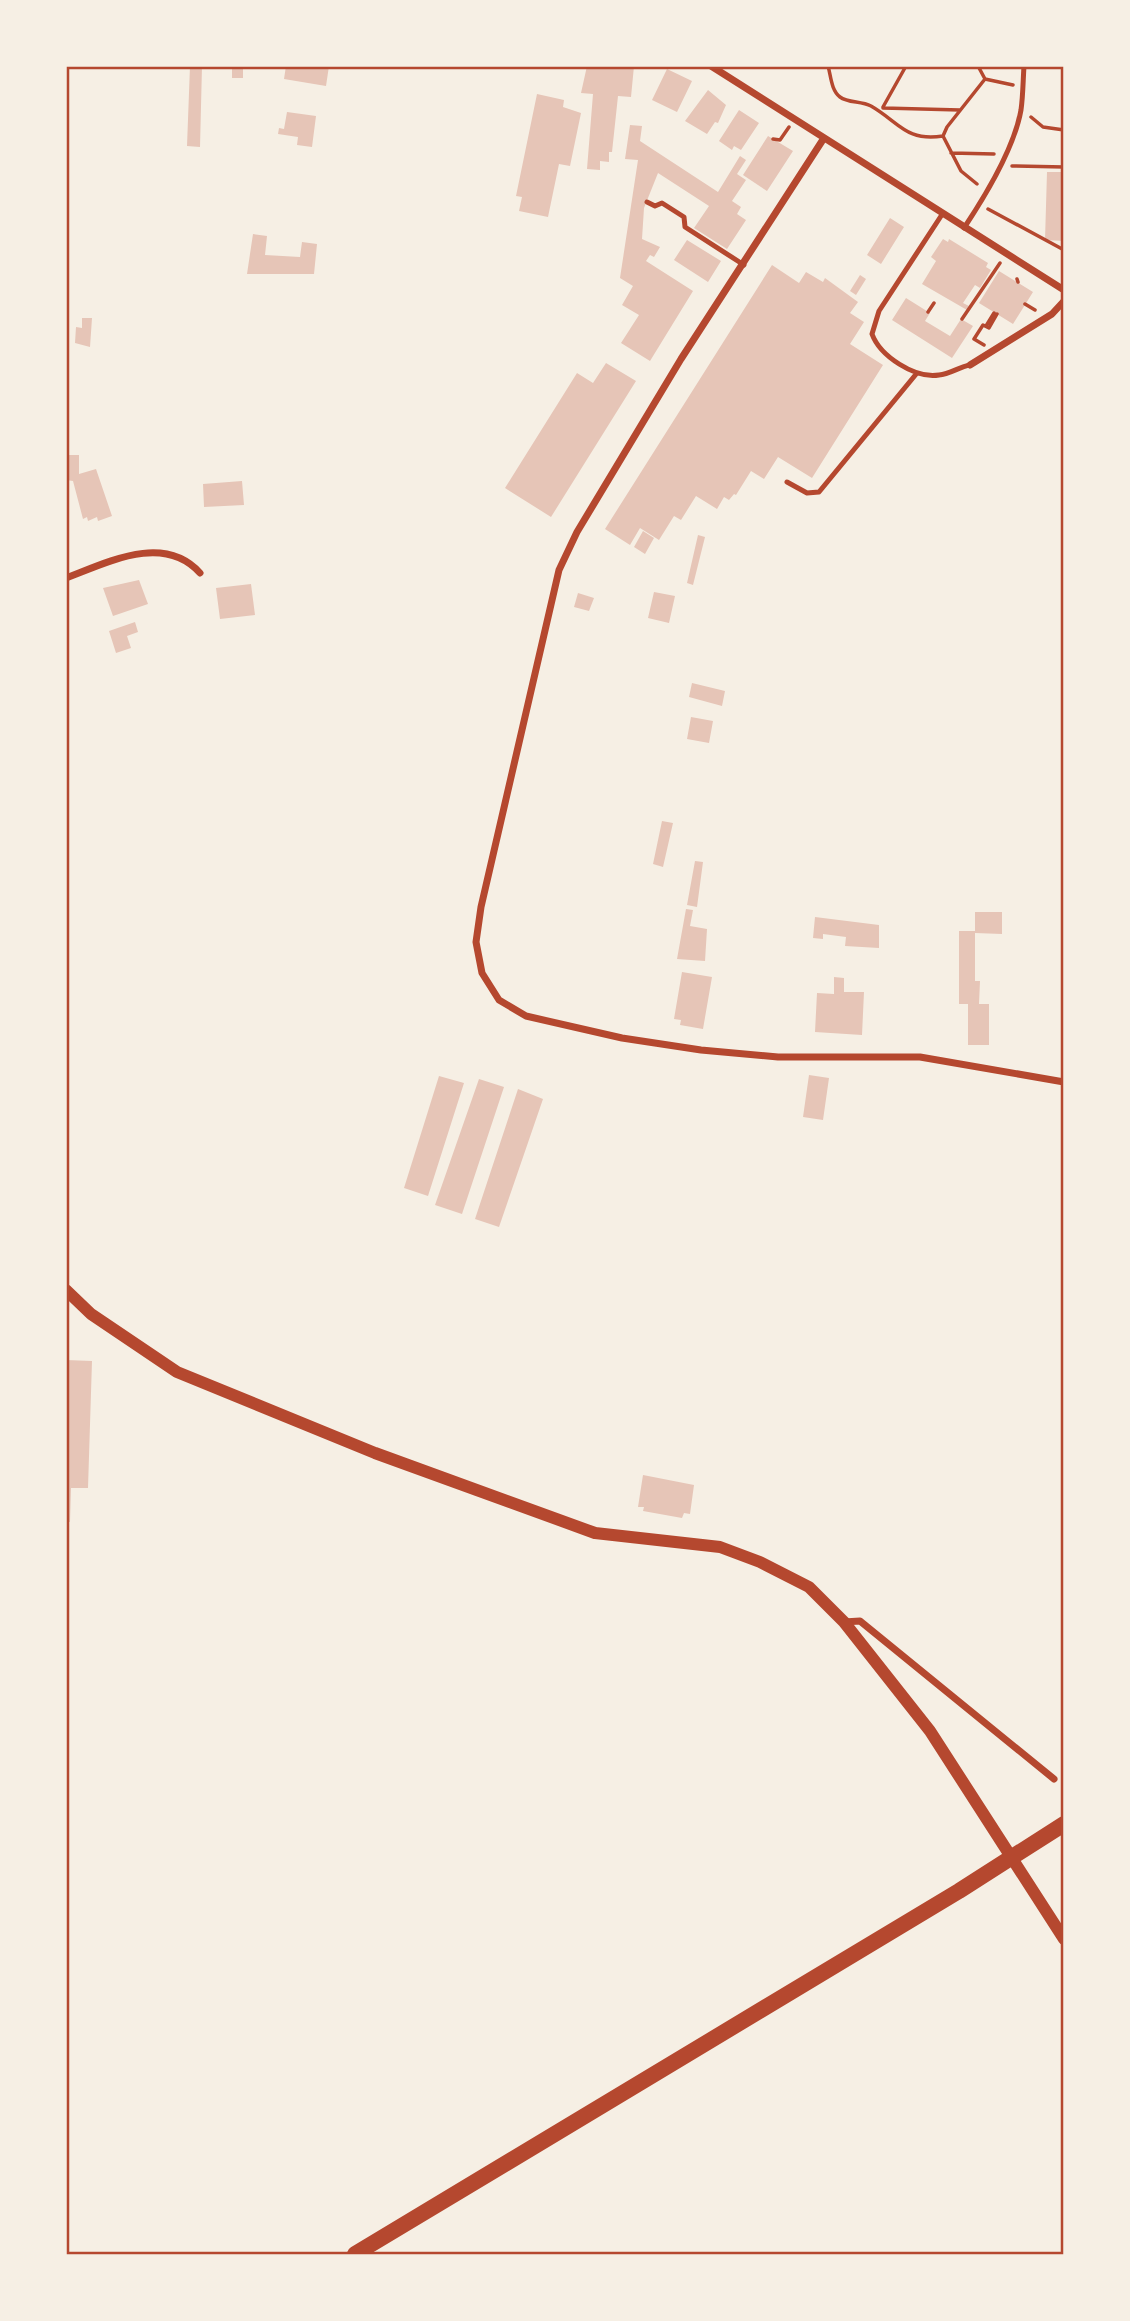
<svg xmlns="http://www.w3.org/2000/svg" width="1130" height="2321" viewBox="0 0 1130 2321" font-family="'Asap Condensed',sans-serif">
  <rect width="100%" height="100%" fill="#f6efe4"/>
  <path fill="#e6c5b7" d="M190 66H202L200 147 187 146Z
    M232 66H243V78H232Z
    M286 66H329L326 86 284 79Z
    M587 66H634L631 97 618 96 612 152H609V162L600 161V170L587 169 593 94 581 93Z
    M667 69 692 81 677 112 652 100Z
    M708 90 726 105 718 123 715 122 707 134 685 121Z
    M537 94 564 100 563 107 581 113 570 166 559 164 548 217 519 211 522 197 516 196Z
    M739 110 759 123 741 150 734 146 732 150 719 141Z
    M287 112 316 116 312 147 297 145 298 137 278 134 279 128 284 129Z
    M630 125 642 126 640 141 718 192 740 156 746 160 737 174 746 180 732 201 741 207 737 214 746 220 727 249 694 228 709 206 658 173 644 208 642 239 660 247 654 257 650 255 646 261 693 291 650 361 621 343 639 315 622 305 633 286 620 278 638 160 625 159Z
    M768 136 793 151 767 191 743 175Z
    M1047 172H1064V241L1045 240Z
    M890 218 904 227 881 264 867 255Z
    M253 234 267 236 265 255 300 257 302 242 317 244 314 274H247Z
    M943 239 948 242 949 239 988 263 986 267 991 270 980 288 975 285 963 303 969 306 967 310 922 284 936 261 931 257Z
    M687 240 721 261 708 282 674 260Z
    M772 265 799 283 806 272 823 282 825 278 858 302 850 313 864 322 850 344 883 365 812 478 778 457 764 479 751 471 736 495 734 494 729 500 724 497 717 509 696 496 681 520 674 516 659 540 640 528 630 545 605 529Z
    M999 271 1033 292 1013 324 979 303Z
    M860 275 866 279 856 295 850 291Z
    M906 298 930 313 925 321 950 336 961 319 973 326 952 358 892 320Z
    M82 318H92L90 347 75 343 76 327 82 328Z
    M606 363 636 381 551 517 505 488 577 373 593 383Z
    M66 455H79V474L96 469 112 516 98 521 97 517 88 521 87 517 83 519 73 481 66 480Z
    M242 481 244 505 204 507 203 484Z
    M643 531 654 538 645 554 634 547Z
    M698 535 705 537 693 585 687 583Z
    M139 580 148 604 113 616 103 588Z
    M251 584 255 615 220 619 216 588Z
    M654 592 675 596 669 623 648 618Z
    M578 593 594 598 589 611 574 607Z
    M135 622 138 632 127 636 131 648 116 653 109 631Z
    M692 683 725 691 722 706 689 697Z
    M691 717 713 721 709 743 687 739Z
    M662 821 673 823 663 867 653 864Z
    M695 861 703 862 697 907 687 905Z
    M686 909 693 910 690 926 707 929 705 961 677 959Z
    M975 912H1002V934L975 933V981H980L979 1004H989V1045H968V1004H959V931H975Z
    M815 917 879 925V948L845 946 846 937 823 934V939L813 938Z
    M682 972 712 977 703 1029 680 1025 681 1020 674 1019Z
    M834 977 844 978V992H864L862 1035 815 1032 817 993 834 994Z
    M809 1075 829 1078 823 1120 803 1117Z
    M439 1076 464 1083 428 1196 404 1188Z
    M479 1079 504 1087 462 1214 435 1205Z
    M518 1089 543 1099 499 1227 475 1219Z
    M66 1360 92 1361 88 1488H71L70 1522H66Z
    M643 1475 694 1485 690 1514 684 1513 682 1518 643 1511 644 1507H638Z"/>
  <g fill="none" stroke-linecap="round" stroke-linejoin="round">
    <path stroke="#b5482f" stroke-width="3.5" d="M828 66C831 76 831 90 840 97 848 103 861 101 871 106 899 122 906 142 943 136
      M978 66 985 79 1013 85
      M883 107 906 66
      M883 108 960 110
      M1031 117 1043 127 1064 130
      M773 139 780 140 789 127
      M951 153 994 154
      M1012 166 1064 167
      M977 184 961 171 943 136 947 127 985 79
      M988 209 1064 250
      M1017 279 1018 282
      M1025 304 1035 310
      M928 312 934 303
      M962 319 1000 263
      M986 326 994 313
      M984 345 974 339 983 325 989 328 997 314"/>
    <path stroke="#b5482f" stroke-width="5" d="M647 202 655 206 662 203 684 217 685 227 744 265
      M943 213 879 311 872 334C880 356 915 379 939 375 950 374 959 367 970 365
      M964 228C986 195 1014 149 1021 110 1023 96 1023 81 1024 66
      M787 482 807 493 819 492 917 373"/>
    <path stroke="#b5482f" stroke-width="7" d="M711 66 1064 290
      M824 138 681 359 577 532 559 570 481 907 476 942 482 973 499 1000 526 1016 622 1038 701 1050 778 1057H920L1064 1082
      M970 365 1052 314 1064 301
      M66 578C108 562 164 533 200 573
      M844 1622 860 1621 1054 1779"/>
    <path stroke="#b5482f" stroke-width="12" d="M66 1290 91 1314 177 1372 375 1453 595 1533 720 1547 760 1562 809 1587 844 1622 930 1731 1064 1939"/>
    <path stroke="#b5482f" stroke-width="16" d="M355 2254 959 1891 1064 1824"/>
  </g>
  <rect width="1130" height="2321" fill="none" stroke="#f6efe4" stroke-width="136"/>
  <rect x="68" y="68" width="994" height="2185" fill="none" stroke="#b5482f" stroke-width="2.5"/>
</svg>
